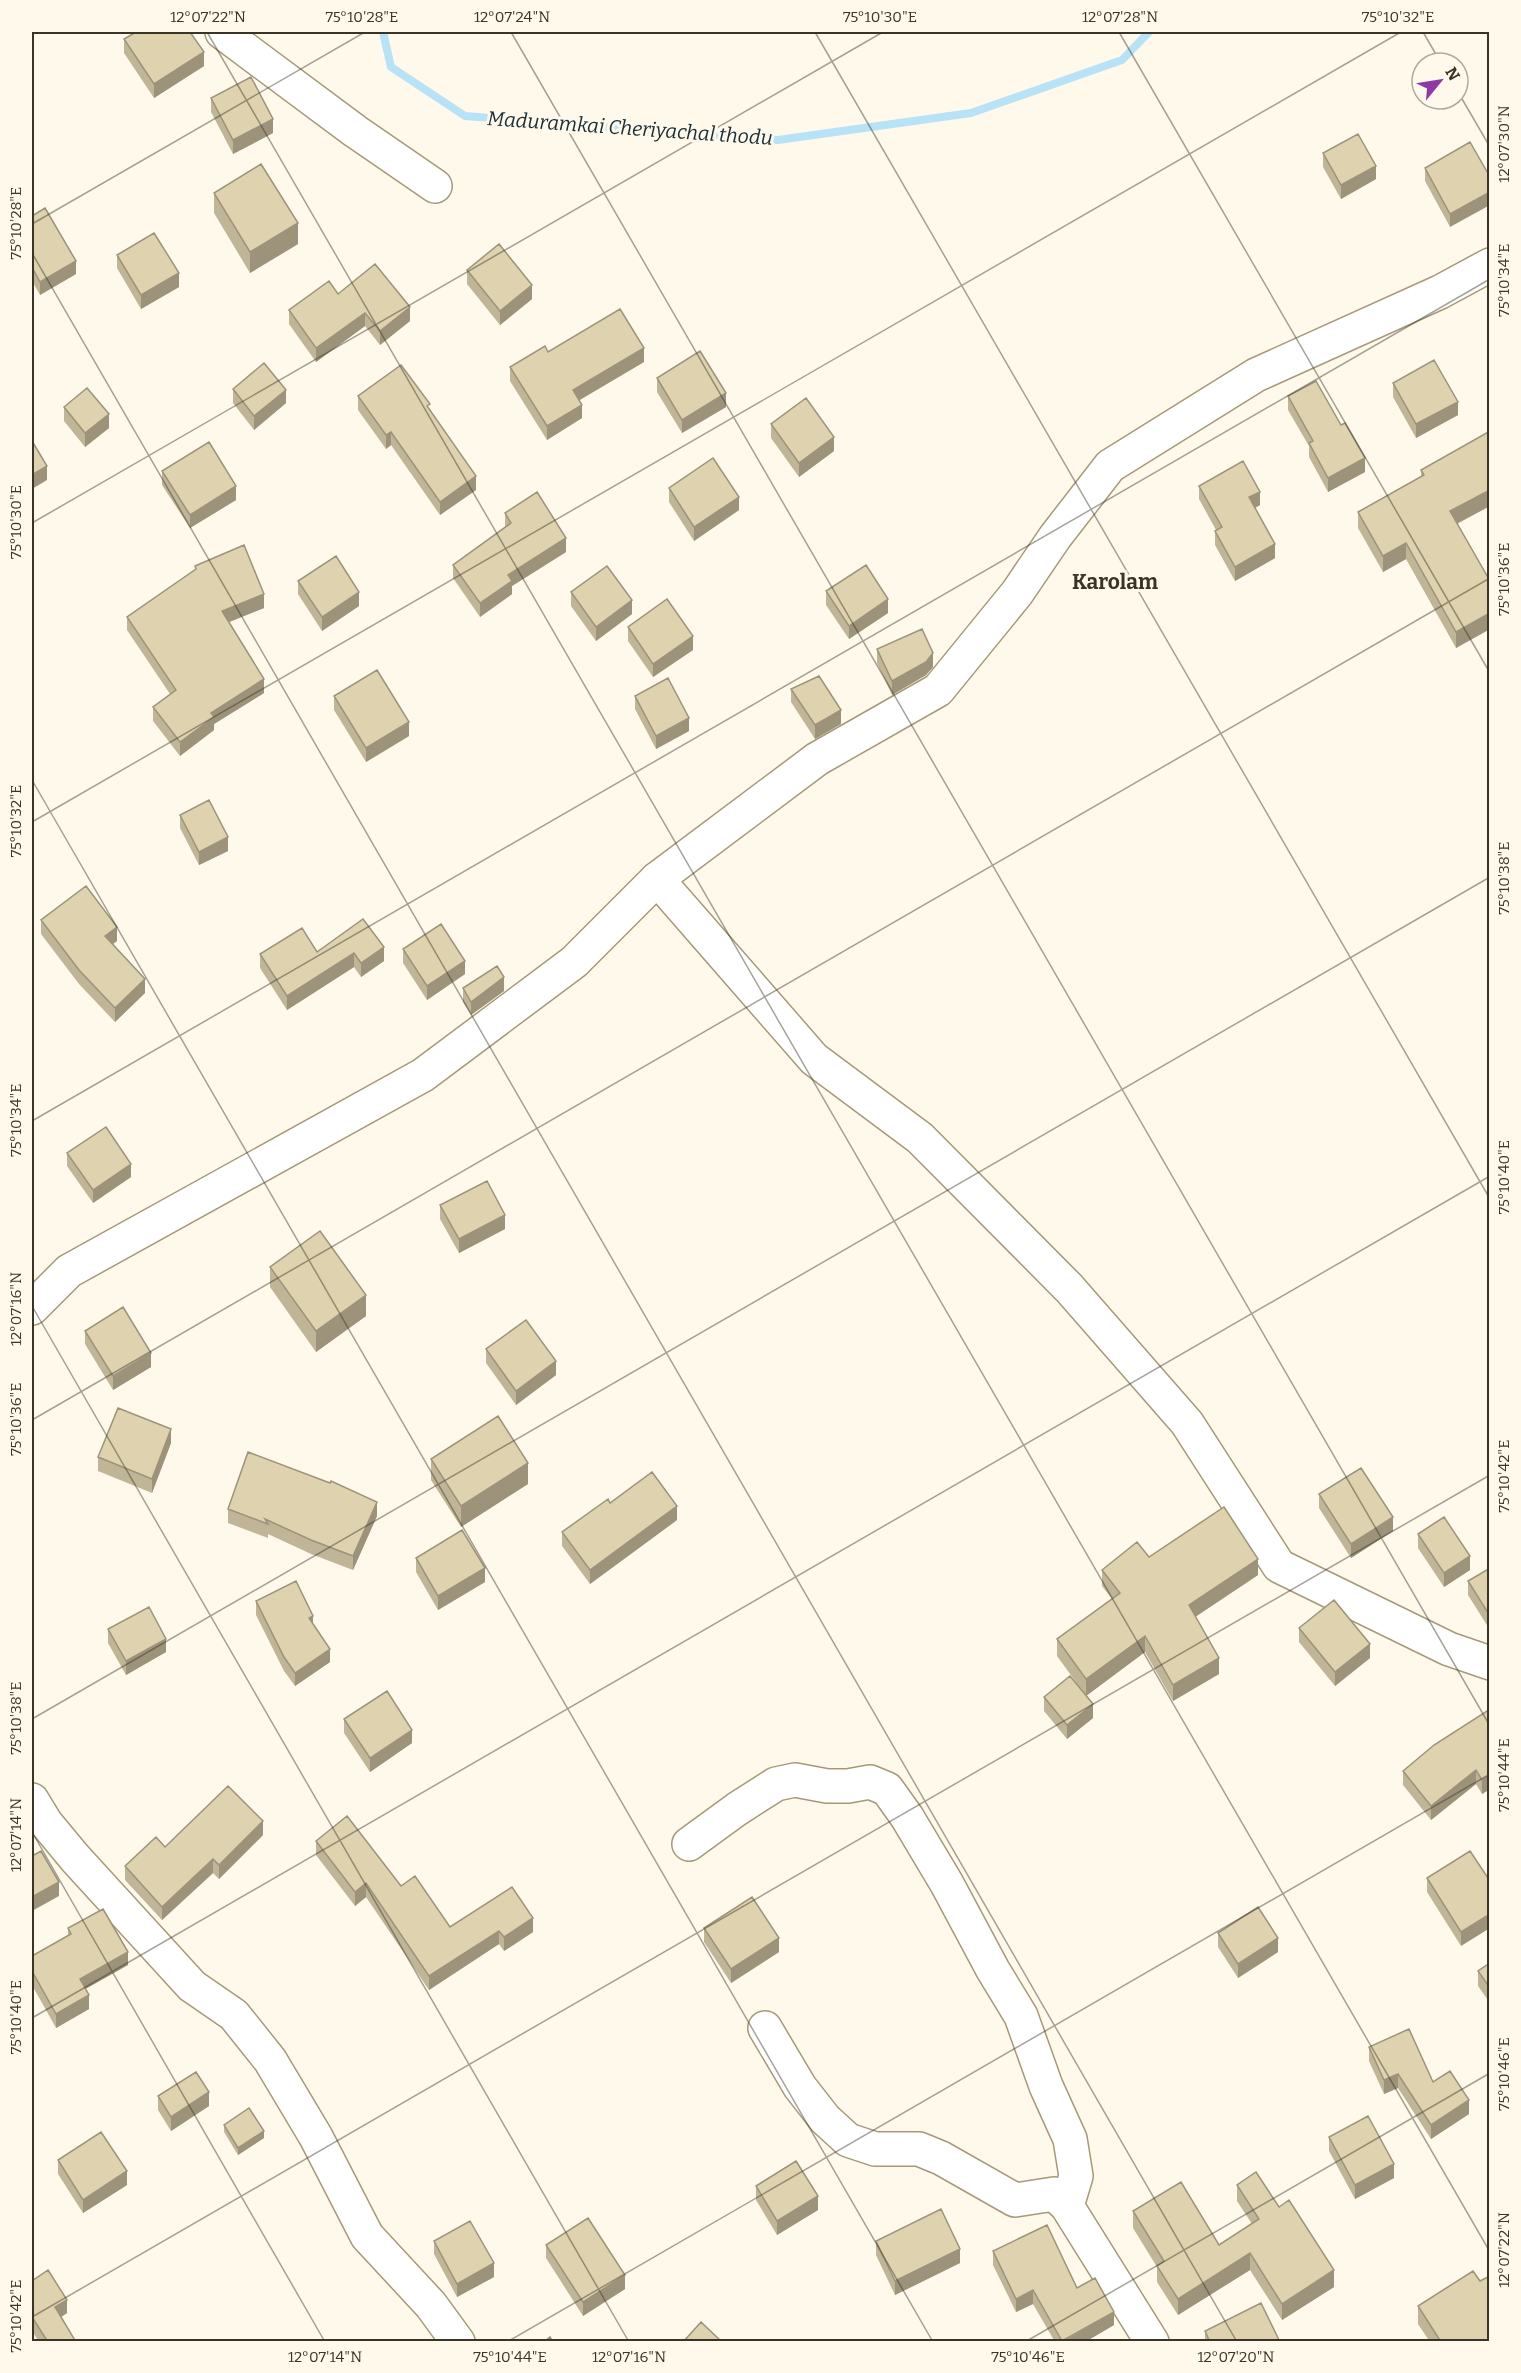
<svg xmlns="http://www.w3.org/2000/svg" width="1521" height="2373" viewBox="0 0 1521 2373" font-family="Bitter,serif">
  <rect width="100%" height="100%" fill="#fff9eb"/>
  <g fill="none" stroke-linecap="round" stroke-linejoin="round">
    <path stroke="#b8e2f6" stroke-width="8" d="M383 32 391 67 465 116 778 140 971 113 1122 60 1149 32"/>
    <g stroke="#a69978" stroke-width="36">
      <path id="minor" d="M222 32 355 131 435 186
        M657 879 814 1059 920 1138 1069 1288 1187 1423 1279 1566 1449 1649 1490 1663
        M32 1800 46 1823 75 1858 192 1986 234 2015 270 2060 316 2137 367 2236 431 2305 458 2342
        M689 1844 737 1809 776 1784 795 1780 827 1786H848L870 1782 887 1789 907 1817 947 1884 993 1970 1021 2016 1046 2086 1070 2139 1076 2176 1067 2206
        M765 2028 800 2087 825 2119 848 2140 875 2149H919L941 2158 1015 2200 1054 2194 1067 2206 1152 2342"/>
    </g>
    <g stroke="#a69978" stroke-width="36">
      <path id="major" d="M32 1308 69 1271 423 1075 574 962 657 879 817 759 938 690 1017 593 1055 537 1110 466 1256 375 1440 292 1490 265"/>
    </g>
    <use href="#minor" stroke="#fff" stroke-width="33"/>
    <use href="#major" stroke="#fff" stroke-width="33"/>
  </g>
  <path fill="#c0b596" d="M124 39 204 66 154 98 124 53Z
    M211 98 273 133 233 154 211 112Z
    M1323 153 1376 179 1341 199 1323 167Z
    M1425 168 1490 177 1450 227 1425 181Z
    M214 193 298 244 250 273 214 213Z
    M32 216 76 274 40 295 32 281Z
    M117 255 179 287 141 309 117 268Z
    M467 270 532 299 500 325 467 284Z
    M338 294 410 321 380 345 365 326 316 362 289 324V310Z
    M548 352 644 362 579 400 582 418 547 440 510 381V367Z
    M657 378 726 407 682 433 657 392Z
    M1393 383 1458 415 1416 438 1393 397Z
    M233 389 286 403 254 430 233 403Z
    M358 396 430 410 476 490 440 515 391 445 386 449 358 410Z
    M1288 396 1365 472 1328 492 1309 457V446L1288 410Z
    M64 407 109 428 85 447 64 421Z
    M771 424 834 451 799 477 771 438Z
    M1490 431V506L1457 524 1490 581V629L1456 648 1406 559 1383 572 1358 528V512L1421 477V470Z
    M162 471 236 500 190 528 162 485Z
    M1199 486 1260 505 1255 508 1275 558 1235 581 1215 545V531L1216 530 1199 499Z
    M669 488 739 510 694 541 669 502Z
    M505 513 566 552 512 586V594L480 617 453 578V565L505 527Z
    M195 566 264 608 228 622 264 693 214 724V730L180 756 153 721V707L170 694 127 630V617L195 570Z
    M298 581 359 606 322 631 298 594Z
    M826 591 888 613 849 639 826 605Z
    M571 592 632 614 596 641 571 606Z
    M628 627 693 650 653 677 628 641Z
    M877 649 933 667 926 675 892 695 877 663Z
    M791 689 841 724 815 739 791 702Z
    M334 696 409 736 366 762 334 710Z
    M635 696 689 731 656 749 635 709Z
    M180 815 228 851 199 865 180 828Z
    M363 919 384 961 361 977 354 967 287 1010 260 968V954L317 952Z
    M41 920 117 941 113 944 145 993 115 1022 79 984 41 934Z
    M403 949 465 974 427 1000 403 963Z
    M463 988 504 991 471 1015 463 1002Z
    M67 1153 131 1177 93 1203 67 1166Z
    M440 1205 505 1229 459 1253 440 1219Z
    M270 1267 366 1316 316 1352 270 1287Z
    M85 1331 151 1367 113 1390 85 1344Z
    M486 1349 556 1375 516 1405 486 1363Z
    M171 1443 152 1493 98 1471V1457Z
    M431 1459 528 1484 461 1527 431 1480Z
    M1319 1494 1393 1531 1351 1558 1319 1508Z
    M610 1503 677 1520 590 1584 562 1546V1532Z
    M228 1509 377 1516 353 1570 311 1554 268 1534V1538L228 1523Z
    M1418 1534 1470 1570 1444 1587 1418 1548Z
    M1149 1557 1258 1575 1195 1617 1219 1674 1173 1701 1145 1652 1086 1696 1057 1656V1639L1112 1599 1102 1586V1570Z
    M416 1558 485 1582 438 1610 416 1572Z
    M1490 1568V1630L1468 1595V1581Z
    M256 1601 330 1662 295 1686 284 1671 256 1615Z
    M1299 1628 1370 1658 1335 1686 1299 1642Z
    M108 1629 166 1652 126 1675 108 1643Z
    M1044 1697 1093 1718 1067 1739 1044 1711Z
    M1490 1709V1789L1482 1794 1476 1784 1431 1820 1403 1785V1771Z
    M344 1719 412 1743 370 1772 344 1733Z
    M263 1835 219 1879 213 1873 162 1920 125 1880V1866Z
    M316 1841 401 1886 450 1927 533 1932 504 1951 499 1944 429 1990 366 1897 355 1906 316 1855Z
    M1470 1851 1461 1946 1427 1892V1878Z
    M68 1928 128 1965 85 1989 89 2009 56 2028 32 1985V1956L68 1935Z
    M704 1928 779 1952 731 1983 704 1942Z
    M1218 1933 1278 1952 1238 1978 1218 1947Z
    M1490 1963V2003L1478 1986V1971Z
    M1369 2047 1433 2082 1469 2114 1431 2139 1398 2088 1384 2094 1369 2061Z
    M158 2096 209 2106 171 2131 158 2110Z
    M224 2125 264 2138 238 2155 224 2132Z
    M1329 2137 1394 2178 1355 2199 1329 2151Z
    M58 2160 127 2185 83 2213 58 2174Z
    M1237 2185 1279 2207 1334 2287 1282 2320 1250 2270 1178 2315 1157 2282V2267L1133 2228V2211L1219 2245 1252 2224 1237 2201Z
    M756 2186 818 2210 777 2235 756 2200Z
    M434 2241 494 2277 457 2297 434 2254Z
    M876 2241 960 2263 895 2295 876 2255Z
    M546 2245 625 2289 583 2316 546 2258Z
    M993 2251 1077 2288 1114 2325 1085 2342H1055L1033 2304 1016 2312 993 2265Z
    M32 2281 67 2313 61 2317 76 2342H39L32 2331Z
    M1480 2281 1490 2342H1430L1418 2324V2306Z
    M1205 2331 1280 2342H1205Z"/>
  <path fill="#9c937a" d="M204 52V66L154 98V84Z
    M273 119V133L233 154V140Z
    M1376 166V179L1341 199V185Z
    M1490 192V205L1450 227V214Z
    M298 223V244L250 273V252Z
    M76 261V274L40 295V282Z
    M179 273V287L141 309V295Z
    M532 285V299L500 325V311Z
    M410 307V321L380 345V331Z
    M365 313V326L316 362V348Z
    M644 348V362L573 404V390Z
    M286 390V403L254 430V416Z
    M726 393V407L682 433V420Z
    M1458 402V415L1416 438V424Z
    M582 405V418L547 440V426Z
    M109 414V428L85 447V433Z
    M391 432V445L386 449V435Z
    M834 437V451L799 477V463Z
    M1365 458V472L1328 492V478Z
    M47 466V480L32 489V475Z
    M476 476V490L440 515V502Z
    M236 486V500L190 528V515Z
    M1490 490V506L1450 527V511Z
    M1260 492V505L1249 511V497Z
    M739 497V510L694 541V527Z
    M566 538V552L512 586V594L480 617V603L508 575Z
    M1406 543V559L1383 572V556Z
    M1275 544V558L1235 581V567Z
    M359 592V606L322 631V617Z
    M264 594V608L222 625V611Z
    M888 599V613L849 639V626Z
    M632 600V614L596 641V627Z
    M33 603V617L32 618V604Z
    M1490 613V629L1456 648V632Z
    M693 636V650L653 677V664Z
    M933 653V667L926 675 892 695V681Z
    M264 679V693L214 724V730L180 756V742L211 713Z
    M841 710V724L815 739V725Z
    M689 718V731L656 749V736Z
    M409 722V736L366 762V748Z
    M228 837V851L199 865V852Z
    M117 927V941L105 950V936Z
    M384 947V961L361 977V963Z
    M354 953V967L287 1010V996Z
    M465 961V974L427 1000V986Z
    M504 977V991L471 1015V1002Z
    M145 979V993L115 1022V1008Z
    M131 1164V1177L93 1203V1190Z
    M505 1215V1229L459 1253V1239Z
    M366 1295V1316L316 1352V1331Z
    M151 1353V1367L113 1390V1376Z
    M556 1361V1375L516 1405V1391Z
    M171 1429V1443L152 1493V1479Z
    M528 1463V1484L461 1527V1506Z
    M377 1502V1516L353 1570V1556Z
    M677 1506V1520L590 1584V1570Z
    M1393 1517V1531L1351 1558V1544Z
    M1470 1556V1570L1444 1587V1573Z
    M1258 1559V1575L1189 1621V1605Z
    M485 1568V1582L438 1610V1596Z
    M313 1616V1629L309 1618Z
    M1145 1636V1652L1086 1696V1679Z
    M166 1639V1652L126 1675V1661Z
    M1370 1644V1658L1335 1686V1672Z
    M330 1649V1662L295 1686V1673Z
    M1219 1658V1674L1173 1701V1685Z
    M1093 1704V1718L1067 1739V1725Z
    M412 1730V1743L370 1772V1758Z
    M1476 1770V1784L1431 1820V1806Z
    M1490 1775V1789L1482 1794V1780Z
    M263 1821V1835L219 1879V1865Z
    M213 1859V1873L162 1920V1907Z
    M59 1882V1896L32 1911V1897Z
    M366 1883V1897L355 1906V1892Z
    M1490 1914V1928L1461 1946V1932Z
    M533 1918V1932L504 1951V1937Z
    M499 1931V1944L429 1990V1976Z
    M779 1938V1952L731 1983V1969Z
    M1278 1938V1952L1238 1978V1964Z
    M128 1952V1965L80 1992V1979Z
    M89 1995V2009L56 2028V2014Z
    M1398 2074V2088L1384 2094V2080Z
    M209 2092V2106L171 2131V2117Z
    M1469 2100V2114L1431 2139V2125Z
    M264 2131V2138L238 2155V2148Z
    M1394 2164V2178L1355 2199V2185Z
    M127 2171V2185L83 2213V2200Z
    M818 2196V2210L777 2235V2221Z
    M960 2249V2263L895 2295V2281Z
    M1250 2253V2270L1178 2315V2299Z
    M494 2263V2277L457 2297V2284Z
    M1334 2270V2287L1282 2320V2304Z
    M625 2275V2289L583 2316V2302Z
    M1033 2290V2304L1016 2312V2299Z
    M67 2300V2313L55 2321V2307Z
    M1114 2312V2325L1085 2342H1062Z"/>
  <path fill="#dfd2af" stroke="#9c937a" stroke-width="1.5" d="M136 32H190L204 52 154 84 124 39Z
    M251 77 273 119 233 140 211 98Z
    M1358 134 1376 166 1341 185 1323 153Z
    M1470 142 1490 177V192L1450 214 1425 168Z
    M261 164 298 223 250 252 214 193Z
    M45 208 76 261 40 282 32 267V216Z
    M154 233 179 273 141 295 117 255Z
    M499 244 532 285 500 311 467 270Z
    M375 264 410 307 380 331 365 313 316 348 289 310 329 281 338 294Z
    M620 309 644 348 573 390 582 405 547 426 510 367 545 346 548 352Z
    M700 351 726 393 682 420 657 378Z
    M1434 360 1458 402 1416 424 1393 383Z
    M264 363 286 390 254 416 233 389Z
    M401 365 430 404 427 406 476 476 440 502 391 432 386 435 358 396Z
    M1316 381 1341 425 1345 423 1365 458 1328 478 1309 443 1313 441 1288 396Z
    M87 388 109 414 85 433 64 407Z
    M806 398 834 437 799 463 771 424Z
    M1490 431V490L1450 511 1490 581V613L1456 632 1406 543 1383 556 1358 512 1424 475 1421 470Z
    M32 441 47 466 32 475Z
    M209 442 236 486 190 515 162 471Z
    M713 458 739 497 694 527 669 488Z
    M1243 461 1260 492 1249 497 1275 544 1235 567 1215 531 1222 527 1199 486Z
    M537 492 566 538 508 575 512 581 480 603 453 565 511 523 505 513Z
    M244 545 264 594 222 611 264 679 211 713 214 717 180 742 153 707 176 690 127 617 196 569 195 566Z
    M336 556 359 592 322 617 298 581Z
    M866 565 888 599 849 626 826 591Z
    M607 566 632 600 596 627 571 592Z
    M667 599 693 636 653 664 628 627Z
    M922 629 933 653 926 662 892 681 877 649Z
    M377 670 409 722 366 748 334 696Z
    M819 676 841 710 815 725 791 689Z
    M668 678 689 718 656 736 635 696Z
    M209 800 228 837 199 852 180 815Z
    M86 886 117 927 105 936 145 979 115 1008 79 970 41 920Z
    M363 919 384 947 361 963 354 953 287 996 260 954 302 928 317 952Z
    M441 924 465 961 427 986 403 949Z
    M497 966 504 977 471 1002 463 988Z
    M106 1127 131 1164 93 1190 67 1153Z
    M487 1181 505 1215 459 1239 440 1205Z
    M320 1231 366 1295 316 1331 270 1267Z
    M123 1307 151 1353 113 1376 85 1331Z
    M526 1320 556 1361 516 1391 486 1349Z
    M118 1408 171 1429 152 1479 98 1457Z
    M498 1416 528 1463 461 1506 431 1459Z
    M248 1452 330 1483 331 1481 377 1502 353 1556 311 1540 265 1519 268 1524 228 1509Z
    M1361 1468 1393 1517 1351 1544 1319 1494Z
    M652 1472 677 1506 590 1570 562 1532 608 1499 610 1503Z
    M1224 1507 1258 1559 1189 1605 1219 1658 1173 1685 1145 1636 1086 1679 1057 1639 1120 1593 1102 1570 1137 1542 1149 1557Z
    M1444 1517 1470 1556 1444 1573 1418 1534Z
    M462 1530 485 1568 438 1596 416 1558Z
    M1490 1568V1616L1468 1581Z
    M296 1581 313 1616 309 1618 330 1649 295 1673 284 1657 256 1601Z
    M1334 1600 1370 1644 1335 1672 1299 1628Z
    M149 1607 166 1639 126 1661 108 1629Z
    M1070 1676 1093 1704 1067 1725 1044 1697Z
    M387 1691 412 1730 370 1758 344 1719Z
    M1490 1709V1775L1482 1780 1476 1770 1431 1806 1403 1771 1434 1745Z
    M228 1786 263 1821 219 1865 213 1859 162 1907 125 1866 156 1837 165 1847Z
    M347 1816 401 1886 415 1876 450 1927 512 1887 533 1918 504 1937 499 1931 429 1976 366 1883 355 1892 316 1841Z
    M41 1851 59 1882 32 1897V1856Z
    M1470 1851 1490 1881V1914L1461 1932 1427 1878Z
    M752 1897 779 1938 731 1969 704 1928Z
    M1258 1907 1278 1938 1238 1964 1218 1933Z
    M103 1909 128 1952 80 1979 89 1995 56 2014 32 1971V1956L71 1934 68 1928Z
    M1490 1963V1988L1478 1971Z
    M1409 2029 1433 2082 1450 2071 1469 2100 1431 2125 1398 2074 1384 2080 1369 2047Z
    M196 2072 209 2092 171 2117 158 2096Z
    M249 2108 264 2131 238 2148 224 2125Z
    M1368 2116 1394 2164 1355 2185 1329 2137Z
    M101 2132 127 2171 83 2200 58 2160Z
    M796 2161 818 2196 777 2221 756 2186Z
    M1256 2172 1279 2207 1289 2200 1334 2270 1282 2304 1250 2253 1178 2299 1157 2266 1164 2261 1133 2211 1181 2182 1219 2245 1259 2219 1237 2185Z
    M941 2209 960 2249 895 2281 876 2241Z
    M588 2218 625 2275 583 2302 546 2245Z
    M470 2221 494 2263 457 2284 434 2241Z
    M1047 2225 1077 2288 1095 2278 1114 2312 1062 2341 1033 2290 1016 2299 993 2251Z
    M48 2270 67 2300 55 2307 76 2342H48L32 2317V2281Z
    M1473 2271 1480 2281 1490 2276V2342H1441L1418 2306Z
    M1261 2303 1280 2342H1210L1205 2331Z
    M701 2322 722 2342H683Z
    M550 2337 553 2342H544Z"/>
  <path fill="none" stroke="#393426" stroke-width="1.5" stroke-opacity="0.45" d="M207 32 1490 2252M511 32 1490 1726M815 32 1490 1199M1119 32 1490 673M1423 32 1441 63M1458 92 1490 147M32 224 365 32M32 253 1237 2342M32 523 883 32M32 780 933 2342M32 822 1401 32M32 1121 1490 279M32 1306 629 2342M32 1420 1490 578M32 1719 1490 877M32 1832 325 2342M32 2018 1490 1176M32 2317 1490 1475M507 2342 1490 1774M1025 2342 1490 2073"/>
  <g text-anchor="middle" stroke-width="6" stroke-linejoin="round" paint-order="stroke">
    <g font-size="20" font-style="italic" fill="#182d36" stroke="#fff9eb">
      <text transform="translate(630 128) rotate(4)" y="7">Maduramkai Cheriyachal thodu</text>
    </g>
    <g font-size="21" font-weight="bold" fill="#393426" stroke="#fff9eb">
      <text x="1115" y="589">Karolam</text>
    </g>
  </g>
  <rect width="1521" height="2373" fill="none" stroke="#fff9eb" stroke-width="66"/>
  <g transform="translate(1440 81) rotate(60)"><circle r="28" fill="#fff9eb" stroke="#b0aa9c" stroke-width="1.5"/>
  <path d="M0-4.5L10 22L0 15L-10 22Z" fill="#8d39a7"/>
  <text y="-9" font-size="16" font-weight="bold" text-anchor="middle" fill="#393426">N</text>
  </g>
  <rect x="33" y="33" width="1455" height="2307" fill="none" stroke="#393426" stroke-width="2"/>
  <g font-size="15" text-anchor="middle" fill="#393426">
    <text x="208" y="22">12°07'22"N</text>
    <text x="362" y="22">75°10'28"E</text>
    <text x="512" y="22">12°07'24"N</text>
    <text x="880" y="22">75°10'30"E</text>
    <text x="1120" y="22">12°07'28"N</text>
    <text x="1398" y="22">75°10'32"E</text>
    <text transform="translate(1504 144) rotate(-90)" y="5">12°07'30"N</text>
    <text transform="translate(16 223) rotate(-90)" y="5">75°10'28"E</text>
    <text transform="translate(1504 280) rotate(-90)" y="5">75°10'34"E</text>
    <text transform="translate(16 522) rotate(-90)" y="5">75°10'30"E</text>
    <text transform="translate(1504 579) rotate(-90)" y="5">75°10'36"E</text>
    <text transform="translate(16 821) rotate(-90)" y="5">75°10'32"E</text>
    <text transform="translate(1504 878) rotate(-90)" y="5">75°10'38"E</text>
    <text transform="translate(16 1120) rotate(-90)" y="5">75°10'34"E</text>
    <text transform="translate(1504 1177) rotate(-90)" y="5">75°10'40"E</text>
    <text transform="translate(16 1309) rotate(-90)" y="5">12°07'16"N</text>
    <text transform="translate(16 1419) rotate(-90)" y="5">75°10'36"E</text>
    <text transform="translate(1504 1476) rotate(-90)" y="5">75°10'42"E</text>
    <text transform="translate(16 1718) rotate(-90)" y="5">75°10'38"E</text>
    <text transform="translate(1504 1775) rotate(-90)" y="5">75°10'44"E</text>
    <text transform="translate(16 1835) rotate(-90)" y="5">12°07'14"N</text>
    <text transform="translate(16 2017) rotate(-90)" y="5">75°10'40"E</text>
    <text transform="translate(1504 2074) rotate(-90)" y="5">75°10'46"E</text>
    <text transform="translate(1504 2250) rotate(-90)" y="5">12°07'22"N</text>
    <text transform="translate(16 2316) rotate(-90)" y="5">75°10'42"E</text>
    <text x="325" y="2362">12°07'14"N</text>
    <text x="510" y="2362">75°10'44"E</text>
    <text x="629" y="2362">12°07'16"N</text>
    <text x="1028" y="2362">75°10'46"E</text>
    <text x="1236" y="2362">12°07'20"N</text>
  </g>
</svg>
